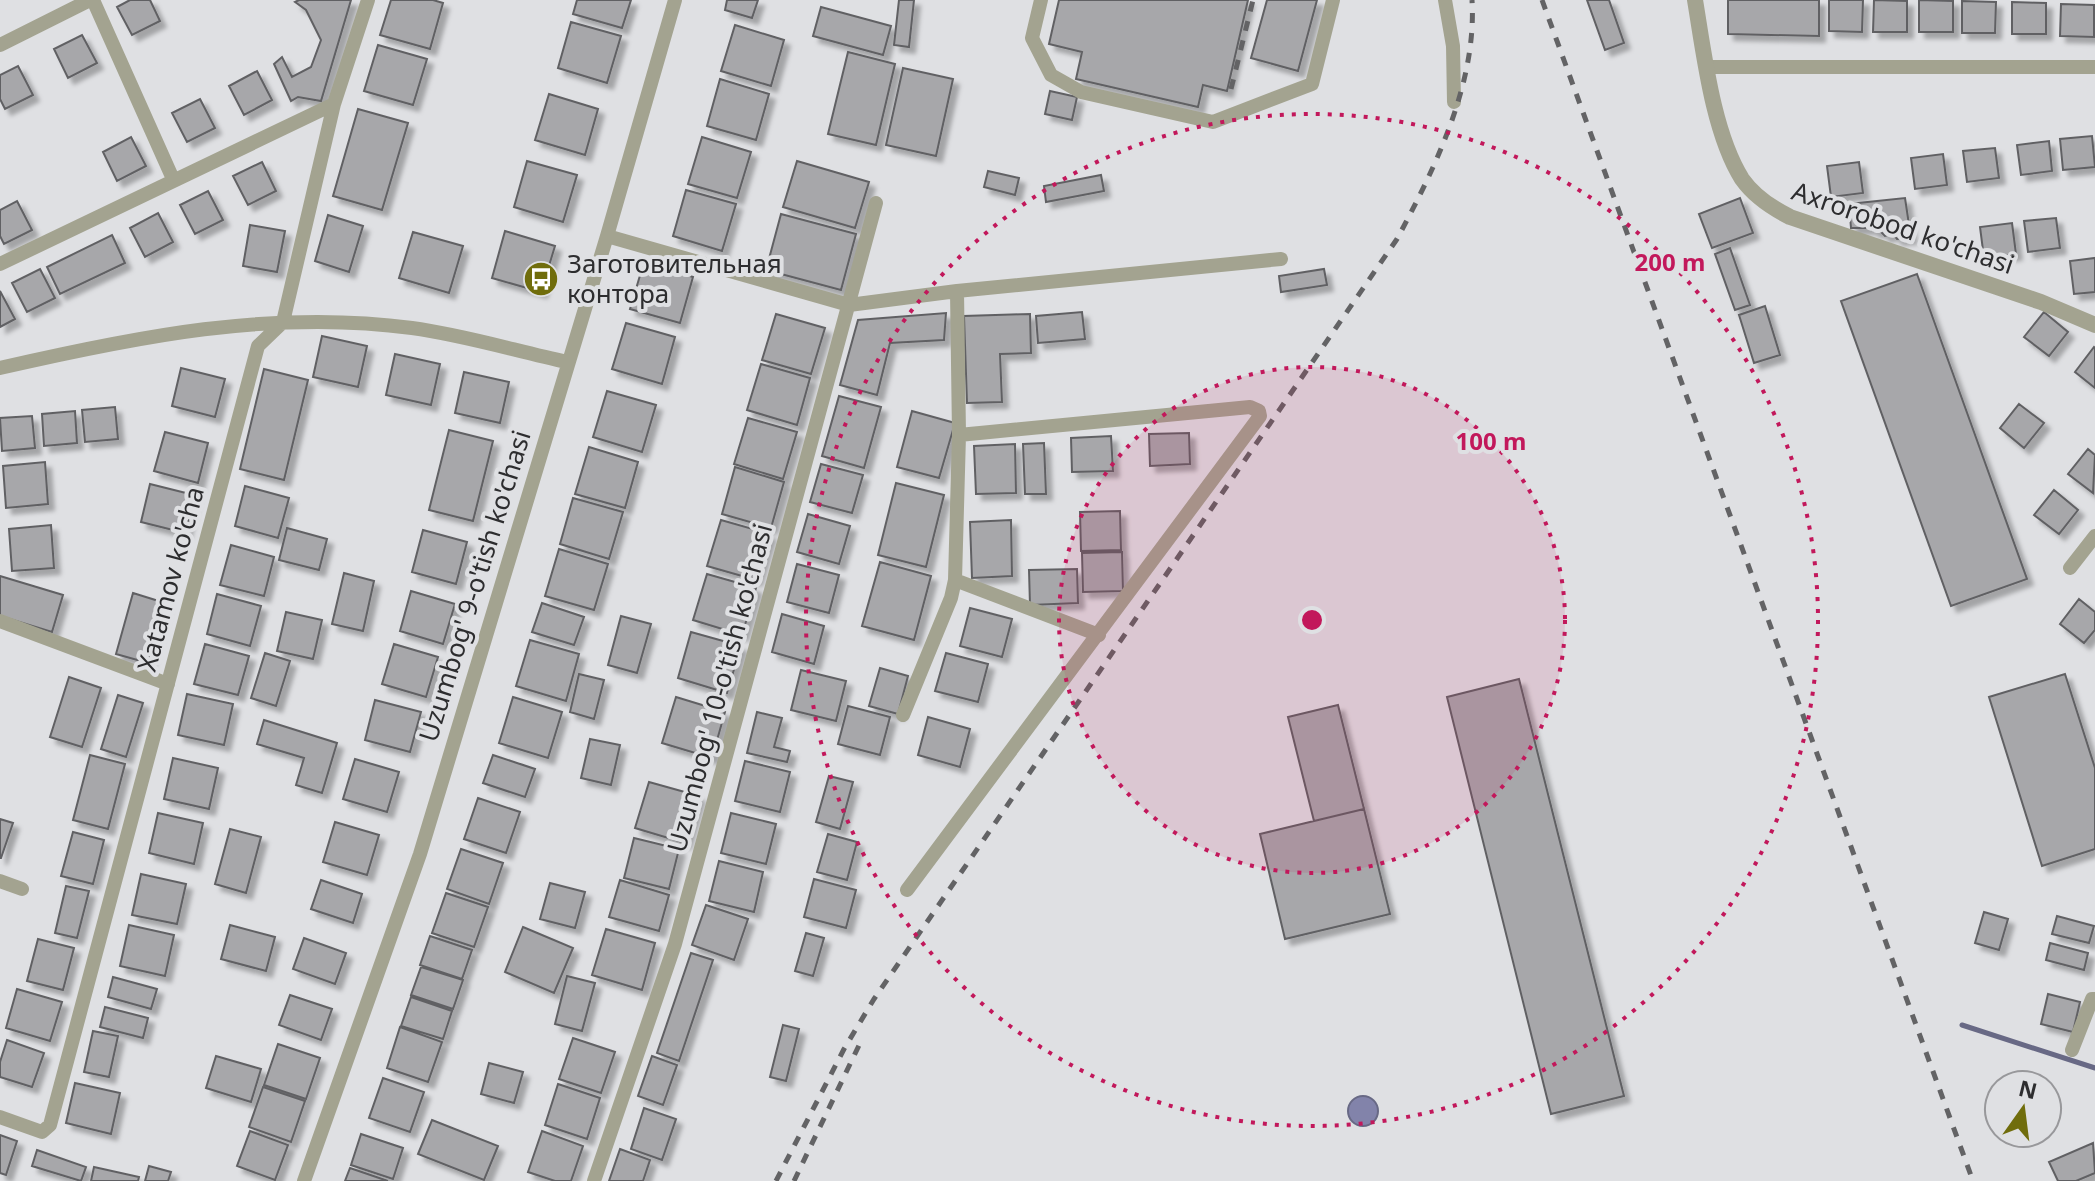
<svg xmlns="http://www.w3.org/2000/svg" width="2095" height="1181" viewBox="0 0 2095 1181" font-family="'Noto Sans',sans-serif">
  <defs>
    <filter id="shadow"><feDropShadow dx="6" dy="6" stdDeviation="2" flood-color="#0004"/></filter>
  </defs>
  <rect width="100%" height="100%" fill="#dfe0e3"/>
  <path fill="#8283aa" stroke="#686985" stroke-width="2" d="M1348 1111a15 15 0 1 1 30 0a15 15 0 1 1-30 0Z"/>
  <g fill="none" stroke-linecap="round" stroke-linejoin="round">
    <path stroke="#686985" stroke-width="5" d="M1962 1025 2095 1068"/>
  </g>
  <path fill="#a7a7aa" stroke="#616164" stroke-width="2" filter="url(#shadow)" d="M130 0H150L160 21 132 35 117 7Z
    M299 0H351L321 101 298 97 291 101 274 64 282 57 292 77 311 67 321 40 306 10 295 2Z
    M391 0H433L443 3 430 49 380 35Z
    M577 0H631L622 28 573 14Z
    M727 0H758L752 18 725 10Z
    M899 0H914L909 47 894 45Z
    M1059 0H1248L1227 91 1203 85 1198 107 1076 79 1082 52 1049 44Z
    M1267 0H1317L1298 71 1251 58Z
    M1587 0H1609L1624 43 1605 50Z
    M1728 0H1819V36L1728 34Z
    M1829 0H1863L1862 32 1829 31Z
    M1874 0 1907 1V32H1873Z
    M1919 0 1953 1V32H1919Z
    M1962 1 1996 2 1995 33H1962Z
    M2012 2 2046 3V34H2012Z
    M2061 4 2094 5V37L2060 36Z
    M821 7 891 26 883 55 813 36Z
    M571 22 621 36 607 83 558 68Z
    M735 25 784 40 771 86 721 71Z
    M82 35 97 63 68 78 54 49Z
    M378 45 427 59 413 105 364 91Z
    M848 52 895 64 876 145 828 134Z
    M18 66 33 95 5 109 0 99V75Z
    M903 68 953 79 936 156 886 145Z
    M257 71 272 100 244 115 229 86Z
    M720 79 769 94 756 140 707 126Z
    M1050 91 1077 97 1072 120 1045 114Z
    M549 94 598 109 585 155 535 140Z
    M200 99 215 128 187 142 172 113Z
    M358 109 408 123 382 210 333 196Z
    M2092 136 2095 167 2063 170 2060 139Z
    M131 137 146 166 117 181 103 152Z
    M702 137 751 152 737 198 688 184Z
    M2049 141 2052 171 2021 175 2017 145Z
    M1995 148 1999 178 1967 182 1963 151Z
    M1943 154 1947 185 1915 189 1911 158Z
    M527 161 577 175 563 222 514 207Z
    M797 161 869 182 855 228 783 207Z
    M262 162 276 191 248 205 233 176Z
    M1859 162 1863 193 1831 197 1827 166Z
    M988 171 1019 178 1015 195 984 187Z
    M1101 175 1104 191 1046 202 1044 186Z
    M686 190 736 204 722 251 673 236Z
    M208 191 223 220 195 234 180 205Z
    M1740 198 1753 233 1712 248 1699 214Z
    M1905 198 1911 238 1897 239 1893 234 1885 236 1880 231H1874L1871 228H1851L1849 204Z
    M17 201 32 230 4 244 0 236V210Z
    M158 213 173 242 145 257 130 228Z
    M781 214 856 234 841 290 766 270Z
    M328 215 363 226 349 272 315 261Z
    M2056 218 2060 248 2028 252 2024 221Z
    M2012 223 2016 254 1984 258 1980 227Z
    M250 225 285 231 277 272 243 266Z
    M505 231 555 246 541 292 492 278Z
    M413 232 463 246 449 293 399 278Z
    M112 235 125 263 60 294 47 267Z
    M1730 248 1750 305 1735 310 1715 254Z
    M2095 258V292L2074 294 2070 261Z
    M644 262 693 277 680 323 630 309Z
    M40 269 55 298 27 312 12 283Z
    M1324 269 1327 285 1281 292 1279 276Z
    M1917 274 2027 579 1951 606 1841 301Z
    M0 291 15 319 0 327Z
    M1765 306 1780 355 1754 363 1739 315Z
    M1082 312 1085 339 1038 343 1036 316Z
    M2044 312 2068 332 2049 356 2024 337Z
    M946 313 944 340 890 343 877 395 840 385 858 320Z
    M776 314 825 328 811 374 762 360Z
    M1030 314 1031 353 1000 354 1002 402 967 403 964 316Z
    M626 323 675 337 662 384 612 369Z
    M322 336 367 346 358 387 313 377Z
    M2094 347 2095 348V388L2075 372Z
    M395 354 440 364 431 405 386 395Z
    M761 364 810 378 797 425 747 410Z
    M181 368 225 379 215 417 172 406Z
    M264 369 308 380 284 480 240 469Z
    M464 372 509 382 500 423 455 413Z
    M607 391 656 405 642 452 593 437Z
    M839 396 881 407 864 468 822 456Z
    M2019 404 2044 423 2024 448 2000 428Z
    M115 407 118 439 85 442 82 410Z
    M75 411 77 443 44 446 42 414Z
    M912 411 955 423 939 478 897 467Z
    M32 416 35 448 2 451 0 418Z
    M748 418 797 432 783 479 734 464Z
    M449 430 493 441 473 521 429 510Z
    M165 432 208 443 198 483 154 471Z
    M1189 433 1190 464 1150 466 1149 434Z
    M1111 436 1113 471 1072 472 1071 438Z
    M1044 443 1046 494H1025L1023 444Z
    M1015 444 1016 493 976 494 974 446Z
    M589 447 638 462 625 508 575 494Z
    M2088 449 2095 455 2093 493 2068 474Z
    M45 462 48 504 6 508 3 466Z
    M821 464 863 475 852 513 810 502Z
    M735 467 784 482 771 528 722 514Z
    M896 483 944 495 926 567 878 555Z
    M150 484 194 495 185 533 141 522Z
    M245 486 289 498 278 538 235 526Z
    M2054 490 2078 510 2059 534 2034 515Z
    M573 498 623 512 609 559 560 544Z
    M1120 511 1121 550 1081 551 1080 512Z
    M808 514 850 526 839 564 797 552Z
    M721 520 770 534 756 580 707 566Z
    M1011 520 1012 576 972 578 970 522Z
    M51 525 54 568 12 571 9 529Z
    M287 528 327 539 319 570 279 560Z
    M423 530 467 542 456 584 412 572Z
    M231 545 274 557 264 596 220 585Z
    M559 549 608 564 594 610 545 596Z
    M1122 552 1123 591 1083 592 1082 553Z
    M880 562 931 576 914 640 862 626Z
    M797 564 839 575 829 613 787 602Z
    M1077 569 1078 603 1030 605 1029 570Z
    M344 573 374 581 363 631 332 624Z
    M707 574 756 588 742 635 693 620Z
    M0 576 63 595 52 632 0 616Z
    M411 591 455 604 443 644 400 631Z
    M133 593 165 603 148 663 116 654Z
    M217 594 261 606 250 646 207 634Z
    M2079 599 2095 612V630L2084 643 2060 624Z
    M542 603 584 617 574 645 532 632Z
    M970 608 1012 619 1002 657 960 646Z
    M286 612 322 620 313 659 277 651Z
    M782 614 824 626 814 664 772 652Z
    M621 616 651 624 637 673 608 665Z
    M691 632 741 646 727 693 678 678Z
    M530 640 579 654 566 701 516 686Z
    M205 644 249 656 238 695 194 684Z
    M394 644 438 657 426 697 382 684Z
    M265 653 290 661 276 706 251 698Z
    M946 653 988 664 978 702 935 691Z
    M880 668 908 676 898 714 869 706Z
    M801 670 846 681 836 721 791 710Z
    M579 674 604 680 594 719 570 712Z
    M2065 674 2095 768V849L2042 866 1989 697Z
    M69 677 101 688 82 747 50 737Z
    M1519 679 1624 1096 1551 1114 1447 697Z
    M187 694 233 704 224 745 178 735Z
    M118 695 143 703 126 757 101 749Z
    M513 697 562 712 548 758 499 743Z
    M676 697 725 712 712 758 662 743Z
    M375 700 421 712 410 752 365 740Z
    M1338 705 1364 809 1314 821 1288 717Z
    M848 706 890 717 880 755 838 744Z
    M757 712 782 718 774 747 790 751 787 762 747 753Z
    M928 717 970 729 960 767 918 755Z
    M264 720 337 743 322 793 296 785 304 758 257 744Z
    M590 739 620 745 611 785 581 778Z
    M90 755 125 764 108 829 73 820Z
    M493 755 535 769 525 797 483 783Z
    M173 758 218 768 209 809 164 799Z
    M355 759 399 772 387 812 343 799Z
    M745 761 790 772 780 812 735 801Z
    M829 776 853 782 840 829 816 822Z
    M649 782 699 796 685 843 635 828Z
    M478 798 520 812 506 853 464 839Z
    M1364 809 1390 914 1285 939 1260 834Z
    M158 813 203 823 194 864 149 853Z
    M731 813 776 824 766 864 721 853Z
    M0 819 13 823 1 858H0Z
    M335 822 379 835 367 875 323 862Z
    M230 829 261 837 246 893 215 884Z
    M73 832 104 840 93 884 61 876Z
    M828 834 857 842 847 880 817 872Z
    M634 838 679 849 669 889 624 878Z
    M461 849 503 863 489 904 447 889Z
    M719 861 763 872 754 912 709 901Z
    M141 874 186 884 177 924 132 915Z
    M814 879 856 890 846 928 804 917Z
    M321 880 362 894 353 923 311 909Z
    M620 880 669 895 659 931 609 917Z
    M550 883 585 892 575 928 540 919Z
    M66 886 89 891 77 938 55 933Z
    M446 893 488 907 474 947 432 933Z
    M706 905 748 919 734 960 692 945Z
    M1984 912 2008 919 1999 950 1975 943Z
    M2057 916 2094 926 2089 943 2052 934Z
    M129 925 174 935 165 976 120 966Z
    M230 925 275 937 266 971 221 959Z
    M523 927 573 948 554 993 505 972Z
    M606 929 655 943 642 990 592 975Z
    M806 933 824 938 813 976 795 971Z
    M430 936 472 950 462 979 420 965Z
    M304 938 346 953 335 984 293 969Z
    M38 939 74 948 63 990 27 981Z
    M2050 943 2088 953 2084 970 2046 960Z
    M691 953 713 960 679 1061 657 1053Z
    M421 967 463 980 453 1009 411 995Z
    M567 976 595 983 582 1031 555 1024Z
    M113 977 157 989 151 1009 108 997Z
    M17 989 62 1002 50 1041 6 1028Z
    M2048 994 2080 1002 2073 1032 2041 1024Z
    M290 995 332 1009 321 1040 279 1025Z
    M411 997 452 1011 443 1039 401 1026Z
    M105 1007 148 1018 143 1038 100 1027Z
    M783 1025 799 1029 786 1081 770 1077Z
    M400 1027 442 1042 428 1082 387 1068Z
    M93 1031 118 1036 109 1077 84 1072Z
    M573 1038 615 1052 601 1093 559 1079Z
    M7 1040 44 1053 32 1087 0 1077V1062Z
    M278 1044 320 1058 306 1099 264 1085Z
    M216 1056 261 1069 251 1102 206 1088Z
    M652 1056 677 1065 663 1105 638 1096Z
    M489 1063 523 1072 514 1103 481 1094Z
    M383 1078 424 1092 410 1132 369 1118Z
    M75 1083 120 1093 111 1134 66 1123Z
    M558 1084 600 1098 587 1139 545 1125Z
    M263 1087 305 1101 291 1142 249 1127Z
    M644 1108 676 1119 662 1160 631 1149Z
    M432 1120 498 1146 484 1180 418 1154Z
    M250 1131 288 1145 275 1180 237 1166Z
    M542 1131 583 1146 571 1181H555L528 1172Z
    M361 1134 403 1148 393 1179 351 1165Z
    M0 1135 17 1141 6 1175 0 1173Z
    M2093 1143 2095 1173 2076 1181H2058L2049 1162Z
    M620 1149 650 1160 643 1181H609Z
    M37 1150 86 1167 81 1181 32 1166Z
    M149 1166 171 1172 168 1181H145Z
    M94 1167 139 1177 138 1181H91Z
    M350 1168 388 1181H345Z"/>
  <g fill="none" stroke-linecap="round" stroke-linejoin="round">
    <path stroke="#a3a390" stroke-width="14" d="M93 0 173 179
      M1041 0 1032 38 1051 75 1081 92 1213 122 1312 84 1333 0
      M1445 0 1453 46 1454 102
      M0 45 90 0
      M1706 67H2095
      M607 236 849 305 957 291 1281 259
      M0 264 334 104
      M0 368C135 337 272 309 412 328 464 335 516 351 567 362
      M2070 568 2095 536
      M955 580 1099 635
      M0 621 168 684
      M903 715 951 598 955 580 959 435 957 291
      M0 881 22 889
      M907 890 1260 416 1259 411 1250 407 959 435
      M2072 1050 2092 999H2095
      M0 1117 42 1132 50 1125 258 346 283 322 334 104 368 0
      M304 1181 420 854 607 236 675 0
      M594 1181 675 944 876 203"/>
    <path stroke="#a3a390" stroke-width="16" d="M1695 0C1704 54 1713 133 1742 179 1754 196 1772 208 1790 217L2041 302 2095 325"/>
    <path stroke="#636365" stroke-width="5" stroke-dasharray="10 10" stroke-linecap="butt" d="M1542 0 1973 1181
      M1231 89 1253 0
      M776 1181 844 1049 874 999 1397 239C1435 168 1477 83 1472 0
      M794 1181 863 1037"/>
  </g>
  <circle cx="1312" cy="620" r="253" fill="#c2185b" fill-opacity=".12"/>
  <g fill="none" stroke="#c2185b" stroke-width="4" stroke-dasharray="4 8">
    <circle cx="1312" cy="620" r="253"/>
    <circle cx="1312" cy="620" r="506"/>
  </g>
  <defs>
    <g id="bus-disc" transform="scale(1.8)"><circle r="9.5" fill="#706d0c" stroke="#dfe0e3"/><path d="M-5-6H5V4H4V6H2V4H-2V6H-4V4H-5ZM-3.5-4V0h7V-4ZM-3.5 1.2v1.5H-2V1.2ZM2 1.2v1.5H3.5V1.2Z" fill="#fff"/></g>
  </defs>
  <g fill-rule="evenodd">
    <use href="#bus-disc" x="541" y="279"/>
  </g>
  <g text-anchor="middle" stroke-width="8" stroke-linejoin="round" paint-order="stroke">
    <g font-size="26" fill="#2d2d2f" stroke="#dfe0e3">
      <text transform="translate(1903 228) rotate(19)" y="9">Axrorobod ko'chasi</text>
      <text transform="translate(171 579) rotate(-75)" y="9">Xatamov ko'cha</text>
      <text transform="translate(475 586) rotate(-73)" y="9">Uzumbog' 9-o'tish ko'chasi</text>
      <text transform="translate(720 688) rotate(-75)" y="9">Uzumbog' 10-o'tish ko'chasi</text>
    </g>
    <g font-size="26" fill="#2d2d2f" stroke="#dfe0e3" text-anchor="start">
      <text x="567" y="273">Заготовительная<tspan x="567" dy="30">контора</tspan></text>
    </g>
  </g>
  <circle cx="1312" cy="620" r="12" fill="#c2185b" stroke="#dfe0e3" stroke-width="4"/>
  <g font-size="24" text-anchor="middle" font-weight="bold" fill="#c2185b" stroke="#dfe0e3" stroke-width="8" stroke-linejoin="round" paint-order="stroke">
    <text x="1670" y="271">200 m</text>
    <text x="1491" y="450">100 m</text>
  </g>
  <g transform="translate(2023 1109) rotate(14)"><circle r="38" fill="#dfe0e3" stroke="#98989b" stroke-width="2"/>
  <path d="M0-6L14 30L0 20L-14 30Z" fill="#706d0c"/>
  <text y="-12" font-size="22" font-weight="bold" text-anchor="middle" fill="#2d2d2f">N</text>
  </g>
</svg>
